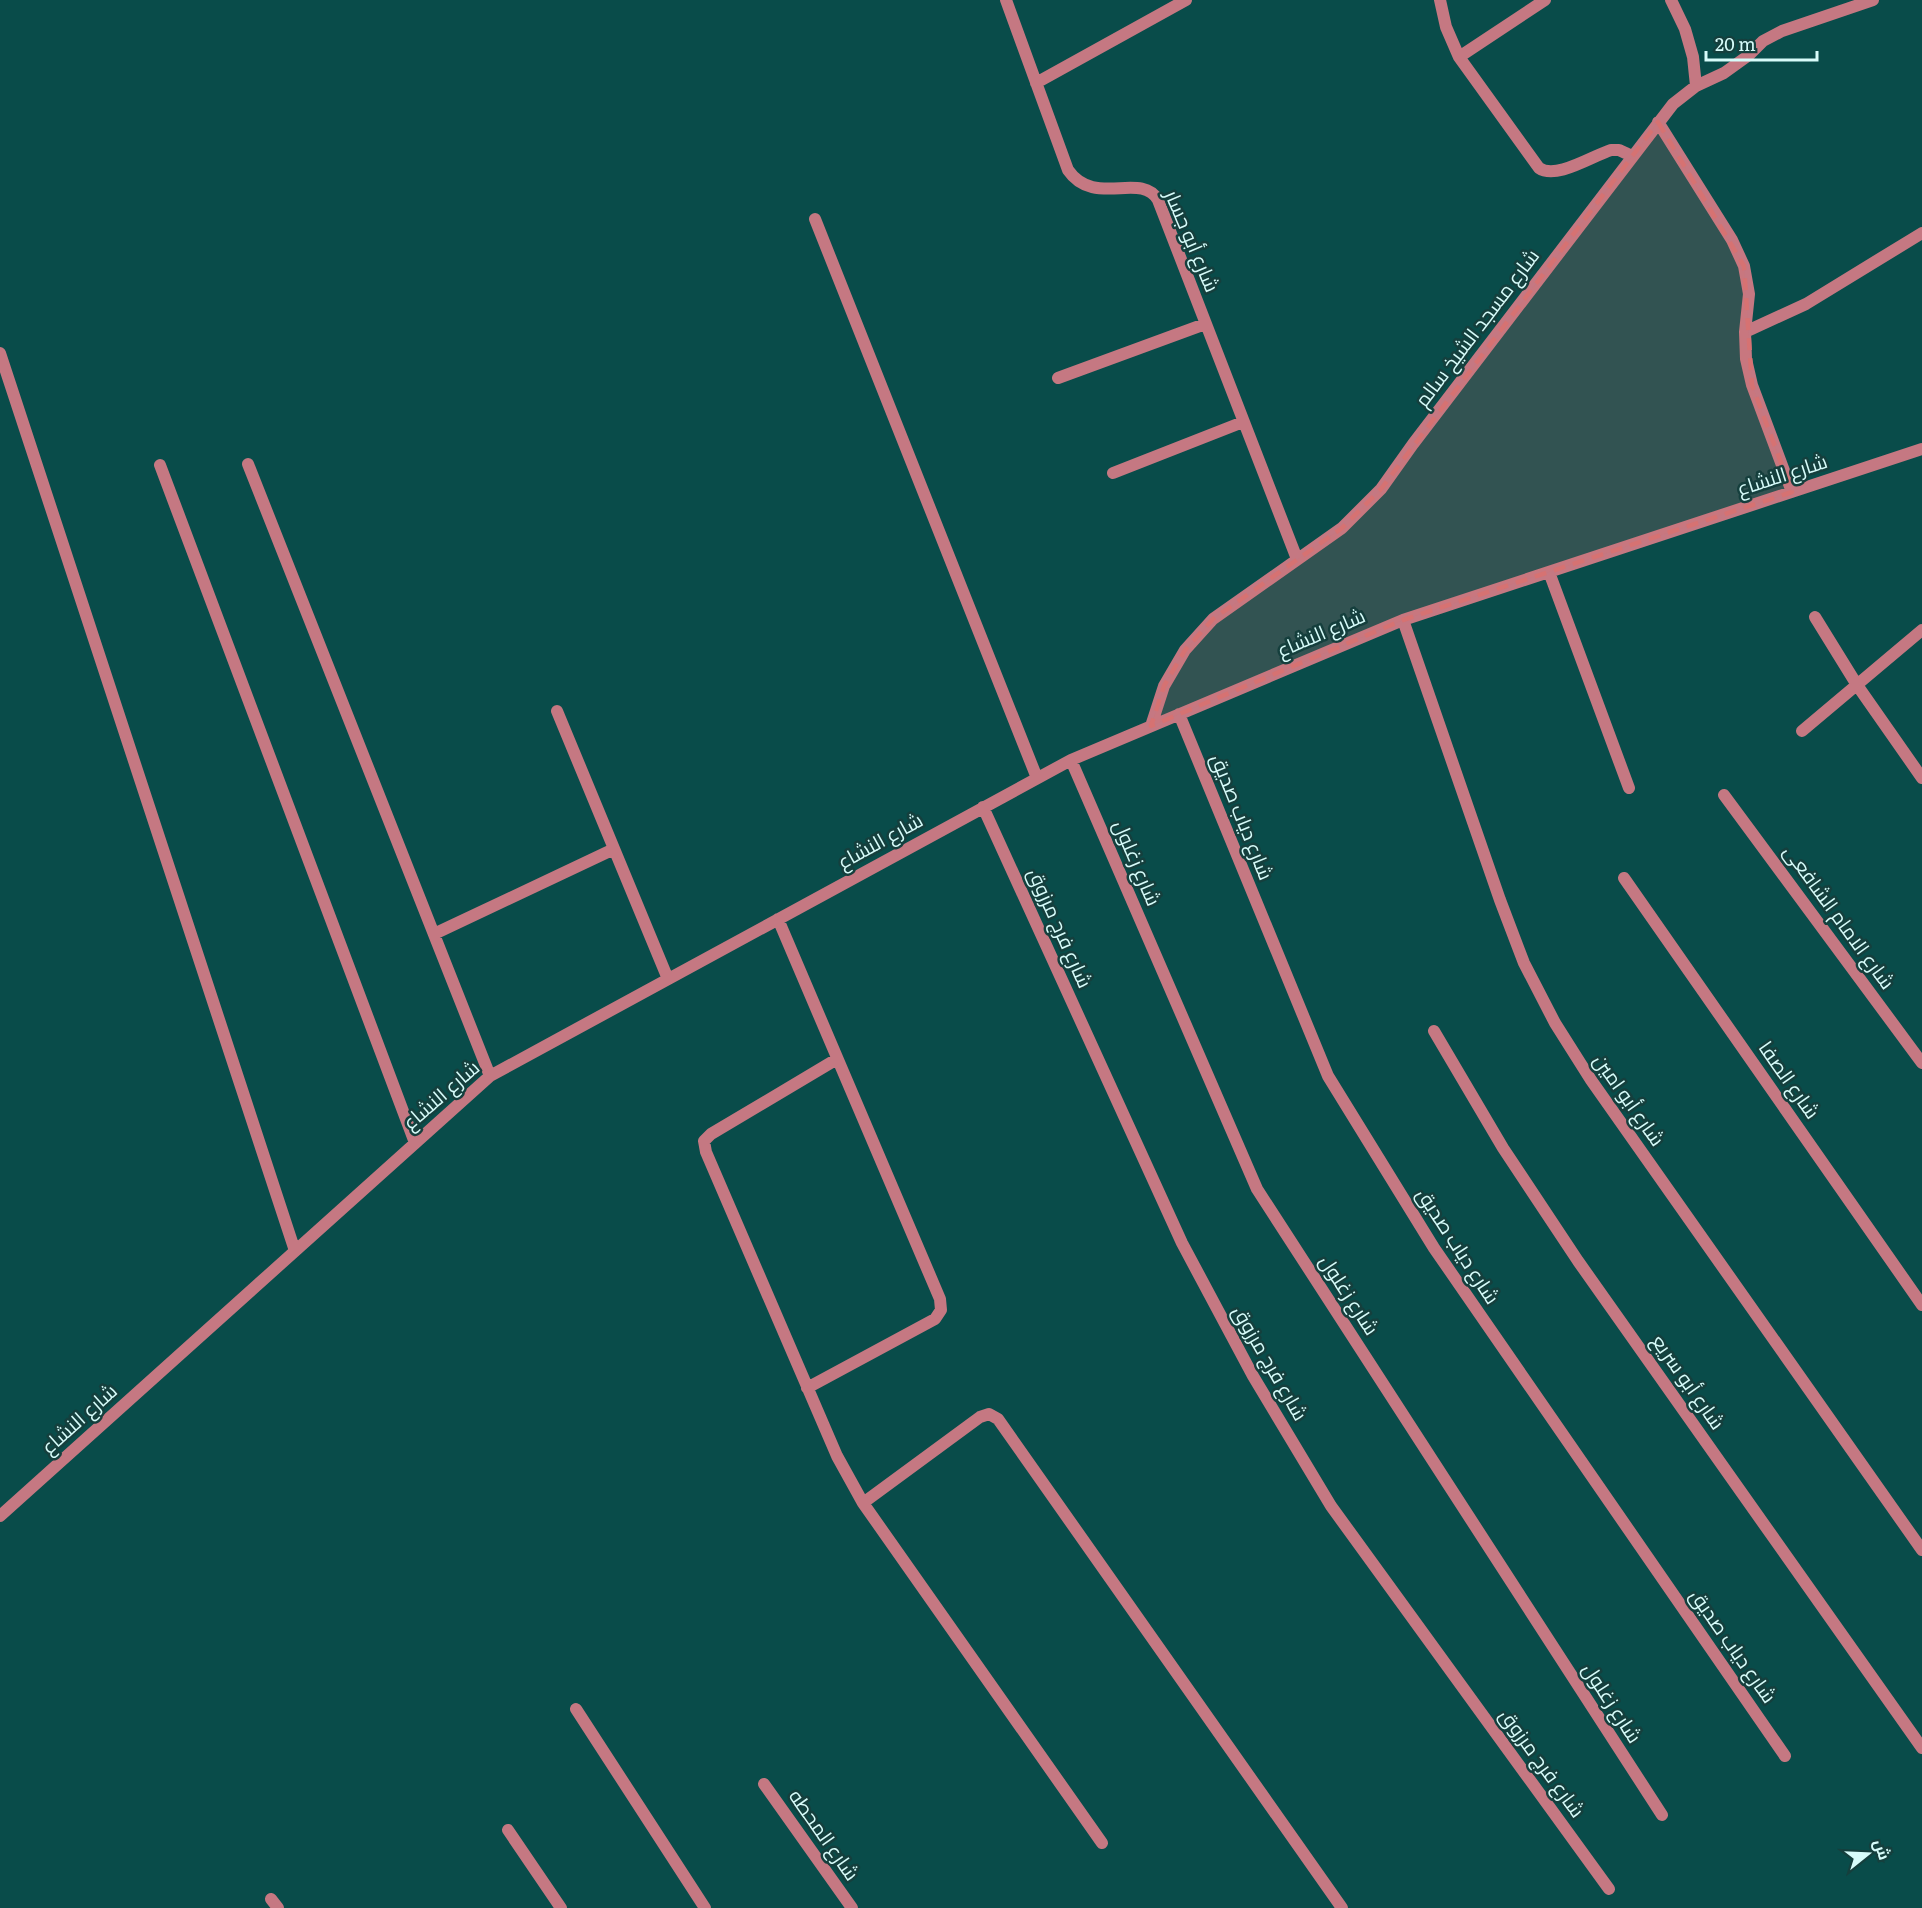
<svg xmlns="http://www.w3.org/2000/svg" width="1922" height="1908" viewBox="0 0 1922 1908" font-family="Literata,Cairo,serif">
  <rect width="100%" height="100%" fill="#094c4a"/>
  <g fill="none" stroke-linecap="round" stroke-linejoin="round">
    <path stroke="#c57882" stroke-width="12" d="M1006 0 1068 170C1094 208 1141 171 1158 200L1297 559
      M1440 0 1446 27 1459 57 1539 168C1556 180 1592 156 1611 150H1619L1632 156
      M1671 0 1685 29 1693 57 1696 86
      M1459 57 1545 0
      M1036 83 1186 0
      M1658 122 1732 240 1744 266 1749 294 1745 332 1746 359 1752 385 1792 492
      M815 219 1037 778
      M1745 332 1806 304 1922 233
      M0 353 295 1251
      M1058 378 1205 324
      M248 464 490 1076
      M160 465 415 1143
      M1113 473 1243 422
      M1549 572 1629 788
      M1815 617 1857 685 1922 778
      M1403 620 1500 900 1524 963 1555 1023 1591 1080 1922 1550
      M557 711 668 979
      M1179 714 1328 1076 1434 1248 1785 1756
      M1151 726 1164 686 1185 650 1213 619 1342 528 1381 489 1413 444 1673 104 1696 86 1724 73 1749 55 1763 41 1782 31 1873 0
      M1802 731 1922 630
      M1071 760 1257 1189 1662 1815
      M1724 795 1922 1063
      M983 807 1182 1243 1253 1376 1331 1506 1609 1889
      M1624 878 1922 1305
      M778 919 940 1299 941 1310 935 1319 807 1388
      M434 934 614 849
      M1434 1031 1503 1148 1578 1261 1922 1748
      M837 1059 711 1134 704 1141 706 1152 837 1456 863 1503 1102 1843
      M863 1503 980 1417 989 1414 998 1419 1342 1908
      M0 1516 490 1076 1071 760 1403 620 1922 449
      M576 1709 705 1908
      M764 1784 852 1908
      M508 1830 561 1908
      M271 1899 278 1908"/>
  </g>
  <path fill="#d67272" fill-opacity="0.2" stroke="#d67272" stroke-width="4.5" stroke-dasharray="12 8" stroke-linejoin="round" d="M1658 122 1744 266 1752 385 1792 492 1403 620 1151 726 1164 686 1185 650 1213 619 1342 528 1381 489Z"/>
  <g text-anchor="middle" stroke-width="5" stroke-linejoin="round" paint-order="stroke">
    <g font-size="20" fill="#d7fcfa" stroke="#153f3d">
      <text transform="translate(1192 241) rotate(67)" y="7">شارع أبو جسار</text>
      <text transform="translate(1477 328) rotate(-53)" y="7">شارع مسجد الشيخ سالم</text>
      <text transform="translate(1782 475) rotate(-18)" y="7">شارع النشاع</text>
      <text transform="translate(1321 633) rotate(-23)" y="7">شارع النشاع</text>
      <text transform="translate(1242 817) rotate(68)" y="7">شارع دياب صديق</text>
      <text transform="translate(880 841) rotate(-29)" y="7">شارع النشاع</text>
      <text transform="translate(1137 863) rotate(67)" y="7">شارع زغلول</text>
      <text transform="translate(1839 917) rotate(54)" y="7">شارع الامام الشافعى</text>
      <text transform="translate(1060 928) rotate(66)" y="7">شارع فرج مرزوق</text>
      <text transform="translate(1789 1080) rotate(55)" y="7">شارع الصفا</text>
      <text transform="translate(441 1095) rotate(-41)" y="7">شارع النشاع</text>
      <text transform="translate(1629 1100) rotate(55)" y="7">شارع أبو امين</text>
      <text transform="translate(1458 1246) rotate(57)" y="7">شارع دياب صديق</text>
      <text transform="translate(1349 1295) rotate(57)" y="7">شارع زغلول</text>
      <text transform="translate(1270 1363) rotate(60)" y="7">شارع فرج مرزوق</text>
      <text transform="translate(1688 1382) rotate(55)" y="7">شارع أبو سريع</text>
      <text transform="translate(79 1419) rotate(-42)" y="7">شارع النشاع</text>
      <text transform="translate(1733 1646) rotate(55)" y="7">شارع دياب صديق</text>
      <text transform="translate(1612 1703) rotate(57)" y="7">شارع زغلول</text>
      <text transform="translate(1542 1763) rotate(54)" y="7">شارع فرج مرزوق</text>
      <text transform="translate(824 1835) rotate(55)" y="7">شارع المحطه</text>
    </g>
  </g>
  <g transform="translate(1868 1854) rotate(72)" stroke="#153f3d" stroke-width="4.5" paint-order="stroke">
  <path d="M0-4.5L10 22L0 15L-10 22Z" fill="#d7fcfa"/>
  <text y="-9" font-size="16" font-weight="bold" text-anchor="middle" fill="#d7fcfa">ش</text>
  </g>
  <path d="M1706 51v9h111v-9" fill="none" stroke="#d7fcfa" stroke-width="3"/>
  <text x="1715" y="51" font-size="18" fill="#d7fcfa" stroke="#153f3d" stroke-width="4.5" paint-order="stroke">20 m</text>
</svg>
